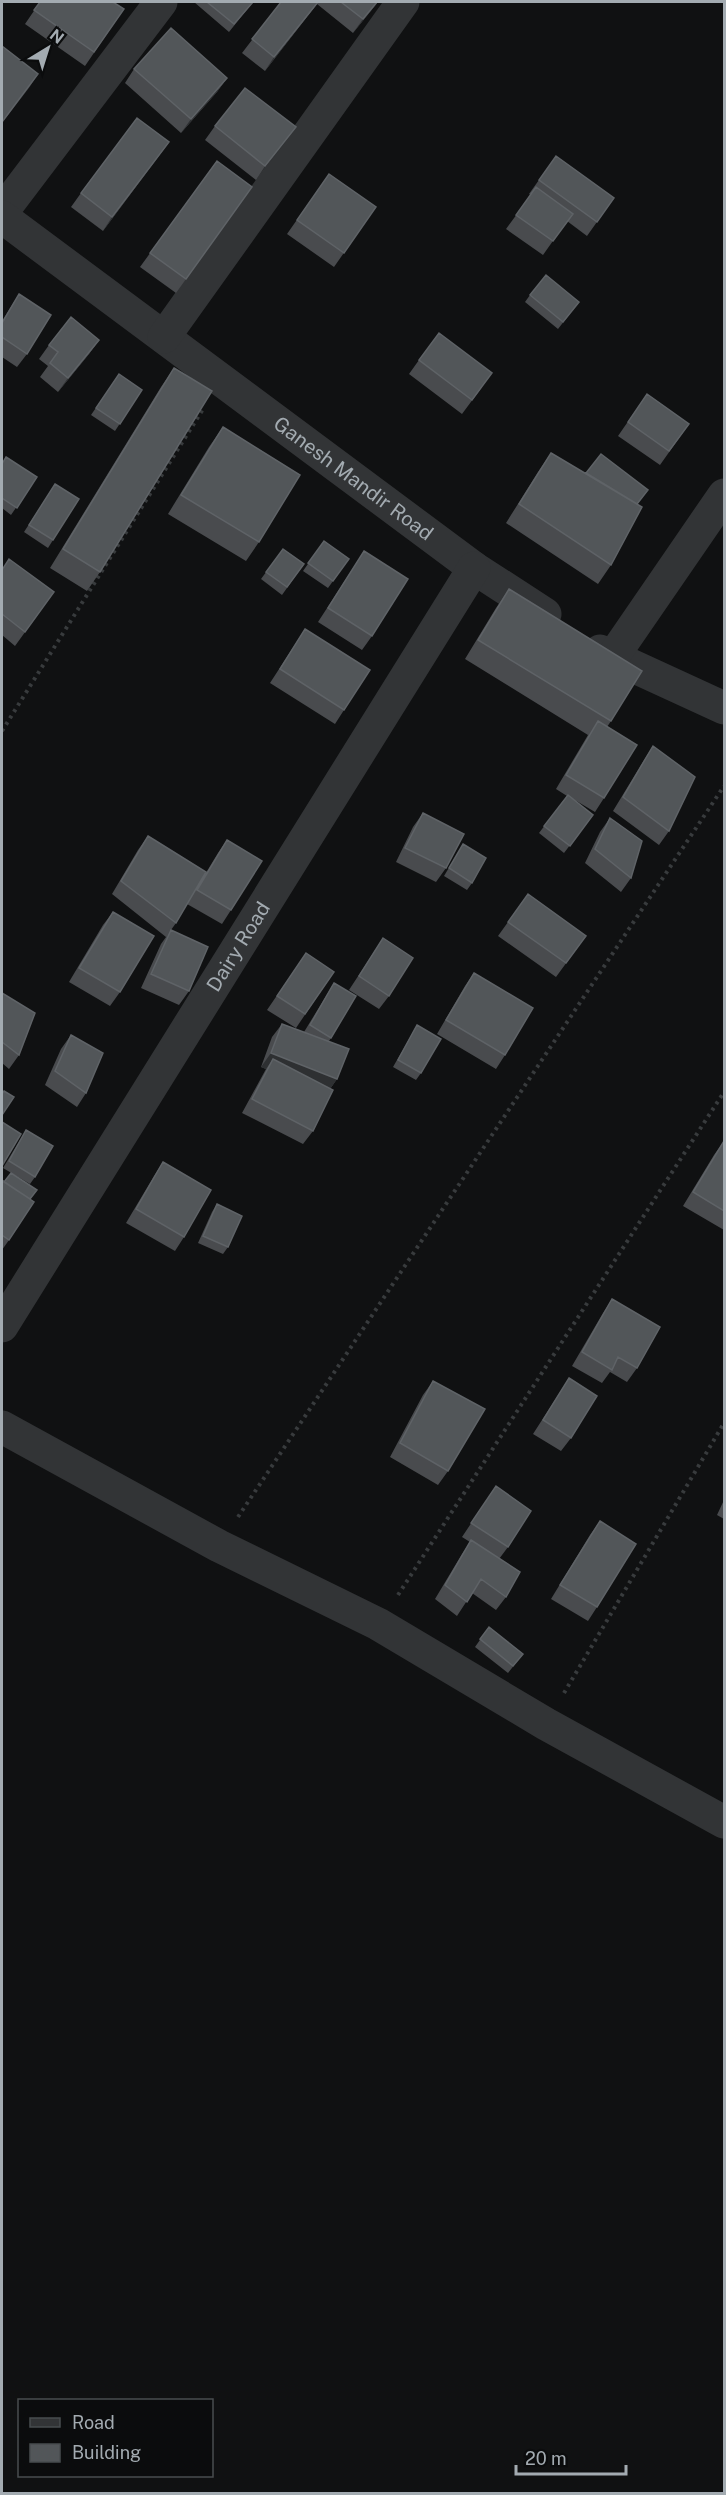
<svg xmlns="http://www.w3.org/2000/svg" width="726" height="2495" viewBox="0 0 726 2495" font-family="'Public Sans',sans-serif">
  <rect width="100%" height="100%" fill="#101112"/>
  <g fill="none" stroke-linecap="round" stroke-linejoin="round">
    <path stroke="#383b3d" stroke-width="4" stroke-dasharray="3 4.5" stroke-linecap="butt" d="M2 731 203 409
      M238 1517 724 786
      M398 1595 724 1092
      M564 1693 724 1423"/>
    <g stroke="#323436" stroke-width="33">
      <path d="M2 212 161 2"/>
      <path id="s1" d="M2 217 474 568 545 614"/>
      <path d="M164 337 403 2"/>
      <path d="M600 651 724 708"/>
      <path d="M612 658 724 495"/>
      <path id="s2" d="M2 1326 474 568"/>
      <path d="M2 1427 219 1546 378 1624 546 1724 724 1822"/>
    </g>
  </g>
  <path fill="#494b4e" d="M40 2 124 9 85 66 25 24Z
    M194 2H253L229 32Z
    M281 2H378L353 33 317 4 265 71 242 53Z
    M134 69 227 78 217 92 181 133 125 83Z
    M215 126 296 127 256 180 205 140Z
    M169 142 103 231 71 207 81 193Z
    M556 156 614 198 587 236 567 221 543 255 506 229 531 195 529 194Z
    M217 161 252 187 176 293 140 267Z
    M329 174 376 207 334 267 287 234Z
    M19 294 27 354 17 367 2 357V321Z
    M530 295 579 302 558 329 525 302Z
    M99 340 89 354 58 392 40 377 48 366 39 359 49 345Z
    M419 360 482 387 462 414 409 374Z
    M174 368 100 572 87 591 50 568 161 387Z
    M119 374 142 390 115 431 91 415Z
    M647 394 689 424 660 465 618 436Z
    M223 427 259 542 246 561 168 514 209 447Z
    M551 453 638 504 611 565 598 584 506 523 538 472Z
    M2 464 37 477 11 515 2 508Z
    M55 484 53 540 48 548 24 532Z
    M324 541 349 559 328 588 303 571Z
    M283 549 304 564 282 595 261 579Z
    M364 551 372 636 362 650 318 622Z
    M2 570 54 592 15 646 2 635Z
    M509 589 611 721 607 727 604 798 595 812 573 799 593 815 564 853 539 833 567 796 556 789 588 735 465 659 496 608Z
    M305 629 344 710 335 724 270 683Z
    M653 746 669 831 659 845 613 811 644 760Z
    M423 813 446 868 436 882 396 862 413 827Z
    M610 818 631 878 621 892 585 863 600 832Z
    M148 836 176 923 166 937 112 894 138 850Z
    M227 840 231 910 222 924 187 904 218 853Z
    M463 844 472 883 467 890 444 876Z
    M528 894 586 936 556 977 498 936Z
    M113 912 120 992 110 1006 69 982 103 925Z
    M171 930 189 991 179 1005 141 988 161 944Z
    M383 938 389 996 379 1009 349 990Z
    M306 953 334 972 296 1028 267 1010Z
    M474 973 505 1055 496 1069 437 1034 465 986Z
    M334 983 331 1038 329 1041 337 1079 330 1089 313 1131 303 1144 242 1113 266 1069 261 1067 272 1037 282 1024 304 1032Z
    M2 993 19 1055 9 1069 2 1063Z
    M417 1025 421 1073 416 1080 393 1067Z
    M71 1035 86 1093 77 1107 45 1085 61 1049Z
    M26 1130 35 1177 30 1184 3 1168Z
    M724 1141V1230L683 1206 714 1155Z
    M163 1162 184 1237 175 1251 126 1223 154 1176Z
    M2 1180 9 1240 2 1250Z
    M217 1204 228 1247 223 1254 198 1243 212 1212Z
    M612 1299 637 1368 627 1382 610 1372 602 1383 572 1366 603 1313Z
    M569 1378 571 1438 561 1451 533 1434Z
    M433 1381 448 1471 438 1485 390 1457 423 1395Z
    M496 1486 508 1547 499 1559 506 1597 496 1610 472 1593 457 1616 435 1599 462 1554 470 1542 462 1537Z
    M724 1500V1519L717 1515Z
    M600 1521 597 1607 588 1621 551 1599 590 1535Z
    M489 1627 523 1654 508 1673 475 1647Z"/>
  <path fill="#2e3032" d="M318 2 311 11 265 71 274 57Z
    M377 2H378L353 33 363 19Z
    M38 74 29 88 2 123V122Z
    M227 78 217 92 181 133 191 119Z
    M296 127 286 141 256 180 265 166Z
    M169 142 159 156 103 231 112 217Z
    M99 340 89 354 58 392 68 378Z
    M271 1053 337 1079 328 1092 273 1059 266 1069 261 1067Z"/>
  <path fill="#525659" stroke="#5f6367" stroke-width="1.5" d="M40 2H113L124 9 94 52 34 10Z
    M207 2H253L234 24Z
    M281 2H318L274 57 252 39Z
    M341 2H377L363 19Z
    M171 28 227 78 191 119 134 69Z
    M2 46 38 74 2 122Z
    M245 88 296 127 265 166 215 126Z
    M137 118 169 142 112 217 81 193Z
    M556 156 614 198 597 222 539 180Z
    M217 161 252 187 186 279 150 253Z
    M329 174 376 207 344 253 297 220Z
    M536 187 573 214 553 241 516 215Z
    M546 275 579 302 563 322 530 295Z
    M19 294 51 315 27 354 2 337V323Z
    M71 317 99 340 68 378 50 363 58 352 49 345Z
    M439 333 492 373 472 400 419 360Z
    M174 368 212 391 100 572 63 549Z
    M119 374 142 390 120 424 96 408Z
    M647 394 689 424 669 451 628 422Z
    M223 427 300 475 259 542 181 495Z
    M551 453 642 507 611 565 519 504Z
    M601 454 648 490 637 504 586 473Z
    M6 457 37 477 17 508 2 498V464Z
    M55 484 79 499 53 540 29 525Z
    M324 541 349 559 333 581 308 563Z
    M283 549 304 564 287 587 266 572Z
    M364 551 408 579 372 636 328 608Z
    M9 559 54 592 25 632 2 614V570Z
    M509 589 642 671 611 721 478 640Z
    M305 629 370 670 344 710 280 669Z
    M598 721 637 745 604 798 566 775Z
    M653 746 695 777 669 831 623 797Z
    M568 795 593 815 570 846 544 826Z
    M423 813 464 834 446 868 405 848Z
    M610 818 642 841 631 878 595 849Z
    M148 836 206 872 176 923 121 881Z
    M227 840 262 861 231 910 197 890Z
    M463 844 486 858 472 883 449 868Z
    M528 894 586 936 566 963 508 922Z
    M113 912 154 936 120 992 79 968Z
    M171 930 208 947 189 991 151 974Z
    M383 938 413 958 389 996 359 976Z
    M306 953 334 972 305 1014 277 996Z
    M474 973 533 1008 505 1055 446 1020Z
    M334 983 356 996 331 1038 310 1025Z
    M2 993 35 1013 19 1055 2 1042Z
    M282 1024 349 1049 337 1079 271 1053Z
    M417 1025 441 1039 421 1073 398 1060Z
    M71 1035 103 1053 86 1093 55 1071Z
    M273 1059 333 1090 313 1131 252 1099Z
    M4 1091 14 1097 2 1115V1094Z
    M2 1122 21 1134 2 1166Z
    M26 1130 53 1146 35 1177 9 1161Z
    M724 1141V1211L693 1192Z
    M163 1162 211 1190 184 1237 136 1209Z
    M11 1173 37 1190 30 1199 4 1182Z
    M2 1180 34 1202 9 1240 2 1235Z
    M217 1204 242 1216 228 1247 203 1236Z
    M612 1299 660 1327 637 1368 618 1357 612 1370 582 1352Z
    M569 1378 597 1396 571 1438 543 1420Z
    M433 1381 485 1409 448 1471 400 1443Z
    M496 1486 531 1511 508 1547 471 1523Z
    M600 1521 636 1544 597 1607 560 1585Z
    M471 1540 520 1572 506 1597 481 1579 467 1602 445 1585Z
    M489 1627 523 1654 513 1666 480 1639Z"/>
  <g text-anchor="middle" stroke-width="4.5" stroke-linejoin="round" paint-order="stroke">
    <g font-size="20" fill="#a3abb1" stroke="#0b0c0d">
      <text dy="7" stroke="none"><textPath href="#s1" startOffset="438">Ganesh Mandir Road</textPath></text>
      <text dy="7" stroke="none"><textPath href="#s2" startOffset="447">Dairy Road</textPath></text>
    </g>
  </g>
  <rect width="726" height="2495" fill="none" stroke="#a3abb1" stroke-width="6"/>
  <rect x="18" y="2399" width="195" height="78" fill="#0b0c0d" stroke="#484c4f" stroke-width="1.5"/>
  <rect x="30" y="2418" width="30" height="9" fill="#323436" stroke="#484c4f" stroke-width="1.5"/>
  <text x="72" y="2429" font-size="18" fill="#a3abb1">Road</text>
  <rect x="30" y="2444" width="30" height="18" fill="#525659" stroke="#484c4f" stroke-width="1.5"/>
  <text x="72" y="2459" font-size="18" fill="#a3abb1">Building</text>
  <g transform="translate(48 48) rotate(38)" stroke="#0b0c0d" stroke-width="4.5" paint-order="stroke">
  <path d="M0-4.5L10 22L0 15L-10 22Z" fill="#a3abb1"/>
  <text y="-9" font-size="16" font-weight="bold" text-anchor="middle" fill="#a3abb1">N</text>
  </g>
  <path d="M516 2465v9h110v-9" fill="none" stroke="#a3abb1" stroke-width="3"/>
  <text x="525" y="2465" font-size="18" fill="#a3abb1" stroke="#0b0c0d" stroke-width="4.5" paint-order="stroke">20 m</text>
</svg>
